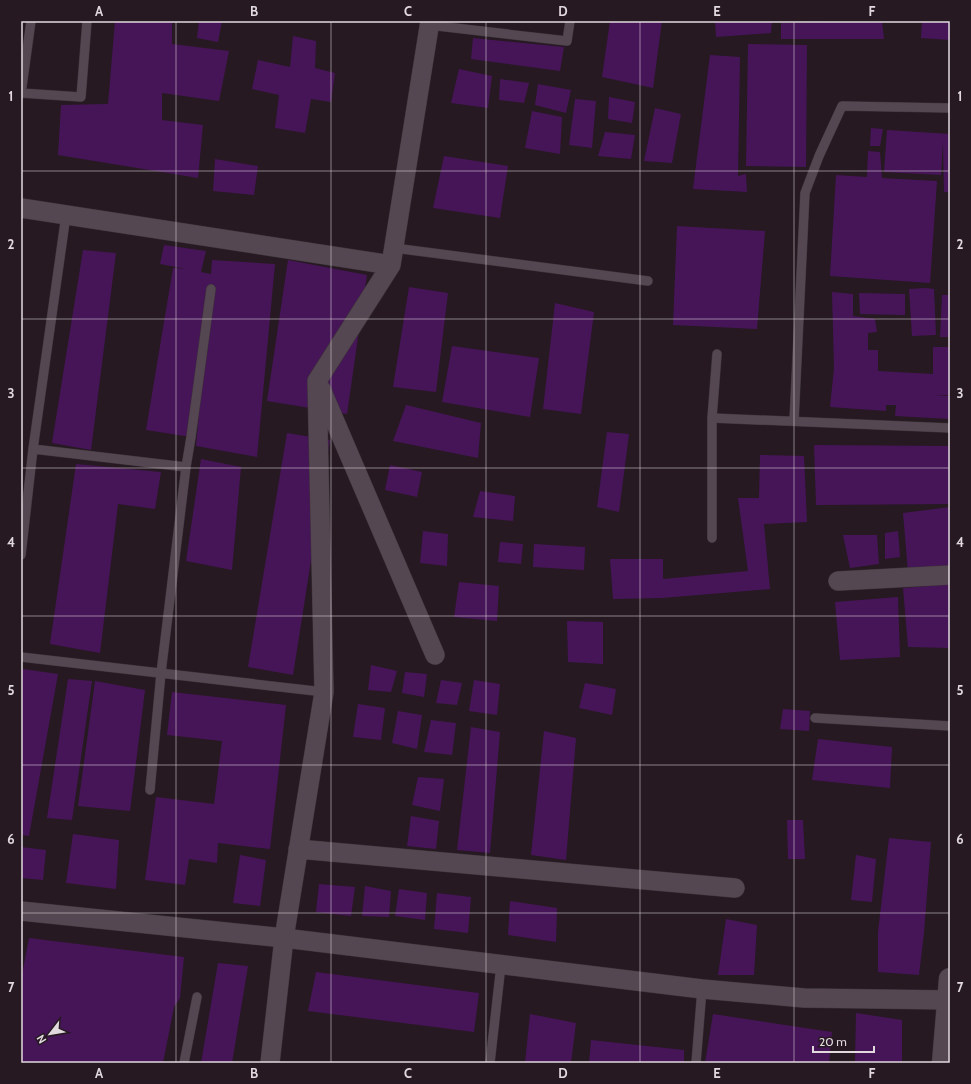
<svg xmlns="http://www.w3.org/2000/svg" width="971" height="1084" viewBox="0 0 971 1084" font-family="Cabin,sans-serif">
  <rect width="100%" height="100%" fill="#261922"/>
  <path fill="#461557" d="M115 21H172V44L229 51 219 101 162 93V120L203 125 198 178 58 155 61 105 108 104Z
    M199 21H222L218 42 197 38Z
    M610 21H662L653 88 602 77Z
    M715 21H772L771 33 716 37Z
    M882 21 884 39H781V23Z
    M922 21H950V40L921 38Z
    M293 36 316 41 315 68 335 73 331 102 311 99 305 133 275 128 279 95 252 89 258 60 290 67Z
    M473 38 564 47 560 71 471 59Z
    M748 44 807 45 806 167 746 166Z
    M710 55 740 57 738 176 746 174 747 192 693 189Z
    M459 69 492 76 488 108 451 103Z
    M500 79 529 83 524 103 499 100Z
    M538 84 571 90 566 113 535 105Z
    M609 97 635 102 632 123 608 119Z
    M575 99 596 101 592 148 569 145Z
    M655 108 681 114 672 163 644 161Z
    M532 111 562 117 560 154 525 148Z
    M871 128 883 129 880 146H870Z
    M887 130 950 134V192H944L943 141 941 175 884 172Z
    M605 132 635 135 631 159 598 156Z
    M868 151 880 152 882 178 937 181 930 283 830 276 836 175 867 177Z
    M444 156 508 166 500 218 433 208Z
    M215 159 258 166 254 195 213 191Z
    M677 226 765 231 757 329 673 325Z
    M164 245 206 251 201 272 211 274 212 260 275 264 257 457 196 446 210 289 191 437 146 430 173 268 186 269 160 264Z
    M83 250 116 253 91 450 52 443Z
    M288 260 367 275 347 414 267 401Z
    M409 287 448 293 436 392 393 387Z
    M926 288 934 289 936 335 912 336 909 289Z
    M832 292 853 294V316L875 319 877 332 868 333V350H878V371L933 374V347H950V395H933L950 396V419L895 416 896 405H886V411L830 407 834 368Z
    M859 293 905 294V315L860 314Z
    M942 295H950V337H940Z
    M555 303 594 312 581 414 543 409Z
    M452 346 539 358 530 417 442 402Z
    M406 405 481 423 478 458 393 441Z
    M607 432 629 434 619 512 597 507Z
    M287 433 330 440 293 675 248 667Z
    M814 445 950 446V504L816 505Z
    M760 455 804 456 807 522 764 524 770 589 662 598 613 599 610 559H663V579L748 571 738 498H759Z
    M201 459 241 467 232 570 186 561Z
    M76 464 161 472 155 509 118 504 100 653 50 644Z
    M390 465 422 472 417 497 385 490Z
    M480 491 515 496 513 521 473 517Z
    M950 507V566L908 572 903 513Z
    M423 531 448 534 447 566 420 563Z
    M898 531 900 557 885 559V533Z
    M843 535H877L879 564 850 568Z
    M500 542 523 544 521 564 498 562Z
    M534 544 585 547 584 570 533 567Z
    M459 582 499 586 497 621 454 617Z
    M950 584V648L908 647 903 588Z
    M898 597 900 657 840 660 835 602Z
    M567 621 603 622V664L568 662Z
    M371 665 397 671 391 692 368 690Z
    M23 669 58 674 29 836 21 835V677Z
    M405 672 427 674 424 697 402 693Z
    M68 679 92 681 72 820 47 818Z
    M441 680 462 683 457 705 436 703Z
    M474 680 500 684 497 715 469 711Z
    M95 681 145 690 130 811 78 806Z
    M585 683 616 689 612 715 579 708Z
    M172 692 286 705 270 849 218 843 217 863 189 859 185 885 145 880 156 797 214 804 222 741 167 735Z
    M358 704 385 708 381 740 353 737Z
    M783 709 810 711 809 731 780 729Z
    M398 711 422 715 417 749 392 743Z
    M431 720 456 723 452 755 424 752Z
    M471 727 500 732 490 853 457 850Z
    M544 731 576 738 566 860 531 855Z
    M818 739 892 747 890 788 812 780Z
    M418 777 444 779 440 811 412 805Z
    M411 816 439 821 436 849 407 846Z
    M787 820H803L805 859H788Z
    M73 834 119 840 116 889 66 883Z
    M889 838 931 842 924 933 919 975 878 972V932Z
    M21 847 46 850 43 880 21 878Z
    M240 855 266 860 260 906 233 903Z
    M856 855 876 859 872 902 851 900Z
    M319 884 355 887 351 916 316 912Z
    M365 886 391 891 389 917 362 916Z
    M399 889 427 893 425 920 395 916Z
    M437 893 471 897 468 933 434 929Z
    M510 901 557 908 556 942 508 935Z
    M726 919 757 925 754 975H718Z
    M29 938 184 957 180 998 174 1007 163 1063 21 1062V980Z
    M218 963 248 966 232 1063H201Z
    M316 972 479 993 474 1032 308 1011Z
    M856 1013 902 1020V1063H855Z
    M530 1014 576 1023 571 1063H525Z
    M713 1014 832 1032 829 1063H705Z
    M591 1040 684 1050V1063H589Z"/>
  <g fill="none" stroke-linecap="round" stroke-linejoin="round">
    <g stroke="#3d343a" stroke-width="10">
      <path id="service" d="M429 25 567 41 570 21
        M21 93 81 97 87 21
        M21 94 31 21
        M394 248 648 281
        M712 418 950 428
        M794 421 805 193 819 156 842 106 950 108
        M33 449 186 467
        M712 538V418L717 354
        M21 555 33 449 66 215
        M21 657 324 692
        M815 718 950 726
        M150 790 161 673 186 467 191 437 211 289
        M184 1063 197 997
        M490 1063 501 965
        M696 1063 702 989"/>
    </g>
    <g stroke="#3d343a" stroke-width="20">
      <path id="minor" d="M21 208 391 265
        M321 389 435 655
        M838 581 950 575
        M298 849 735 888
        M21 911 284 938 702 989 804 998 950 1000
        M270 1063 284 938 324 692 317 381 391 265 430 21"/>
    </g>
    <g stroke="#3d343a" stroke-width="23">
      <path id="tertiary" d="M943 1063 950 979"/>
    </g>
    <use href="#service" stroke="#554751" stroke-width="9"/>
    <use href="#minor" stroke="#554751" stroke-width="19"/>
    <use href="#tertiary" stroke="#554751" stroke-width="22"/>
  </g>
  <path fill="none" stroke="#e2d9df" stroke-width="1" stroke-opacity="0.55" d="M176 21V1063M331 21V1063M486 21V1063M640 21V1063M794 21V1063M21 171H950M21 319H950M21 468H950M21 616H950M21 765H950M21 913H950"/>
  <rect width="971" height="1084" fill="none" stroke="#261922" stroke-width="44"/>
  <g transform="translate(50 1034) rotate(239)" stroke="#261922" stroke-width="3" paint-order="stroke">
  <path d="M0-3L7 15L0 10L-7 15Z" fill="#e2d9df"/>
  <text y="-6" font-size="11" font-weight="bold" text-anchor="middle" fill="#e2d9df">N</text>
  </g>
  <path d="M813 1046v6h61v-6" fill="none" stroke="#e2d9df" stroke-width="2"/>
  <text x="819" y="1046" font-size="12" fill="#e2d9df" stroke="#261922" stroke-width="3" paint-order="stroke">20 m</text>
  <rect x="22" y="22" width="927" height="1040" fill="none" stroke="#e2d9df" stroke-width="1.5"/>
  <g font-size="13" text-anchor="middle" font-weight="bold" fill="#e2d9df">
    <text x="99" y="16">A</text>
    <text x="254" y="16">B</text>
    <text x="408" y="16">C</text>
    <text x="563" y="16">D</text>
    <text x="717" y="16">E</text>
    <text x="872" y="16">F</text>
    <text x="11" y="101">1</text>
    <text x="960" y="101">1</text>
    <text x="11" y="249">2</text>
    <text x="960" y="249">2</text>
    <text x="11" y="398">3</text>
    <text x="960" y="398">3</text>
    <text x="11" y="547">4</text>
    <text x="960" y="547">4</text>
    <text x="11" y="695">5</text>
    <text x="960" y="695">5</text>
    <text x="11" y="844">6</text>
    <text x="960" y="844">6</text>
    <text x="11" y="992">7</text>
    <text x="960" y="992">7</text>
    <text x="99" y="1078">A</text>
    <text x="254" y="1078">B</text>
    <text x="408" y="1078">C</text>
    <text x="563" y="1078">D</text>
    <text x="717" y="1078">E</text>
    <text x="872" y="1078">F</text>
  </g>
</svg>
